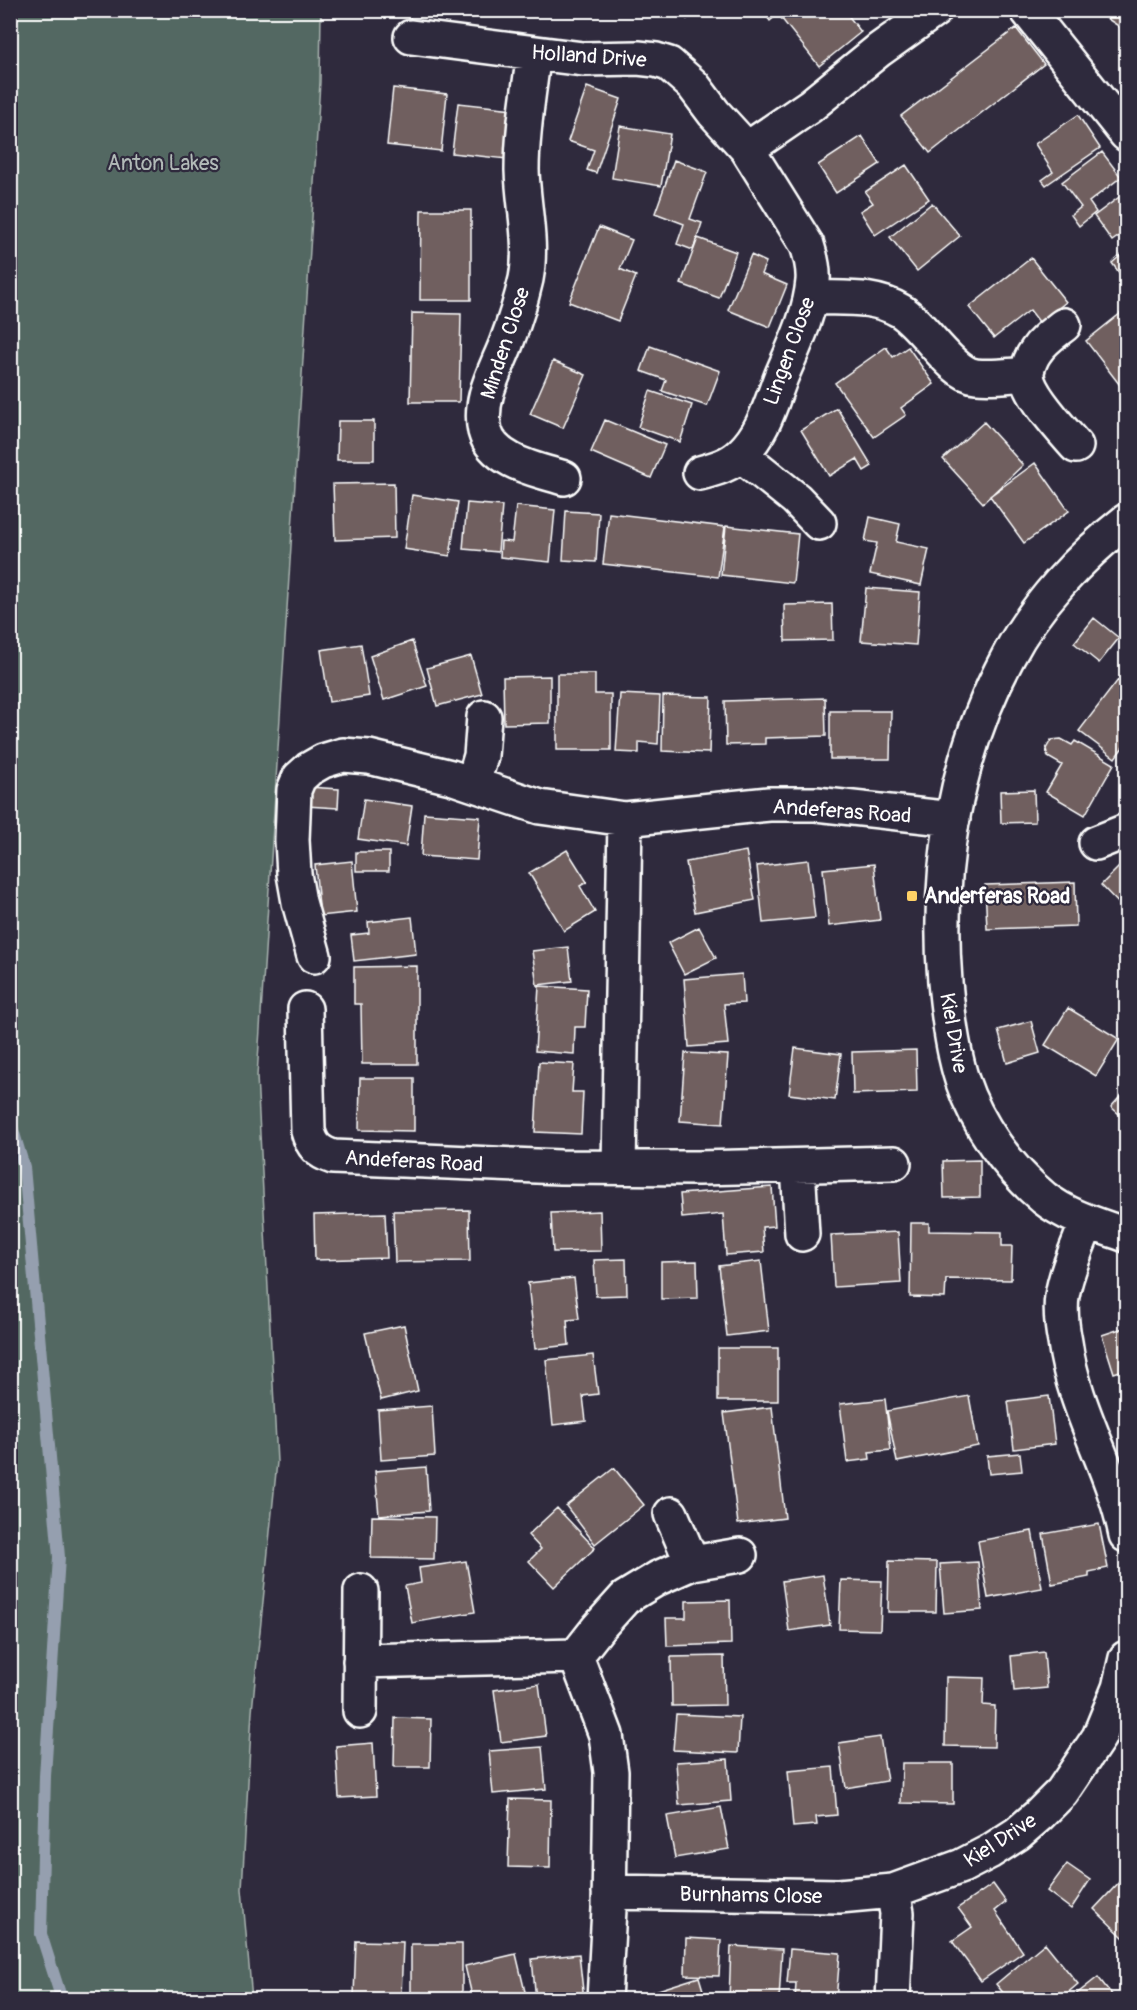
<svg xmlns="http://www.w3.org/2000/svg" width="1137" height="2010" viewBox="0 0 1137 2010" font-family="Pangolin,sans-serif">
  <rect width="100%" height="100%" fill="#2f2a3d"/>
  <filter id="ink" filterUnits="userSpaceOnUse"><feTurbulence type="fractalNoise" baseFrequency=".0167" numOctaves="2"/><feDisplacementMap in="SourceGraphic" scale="12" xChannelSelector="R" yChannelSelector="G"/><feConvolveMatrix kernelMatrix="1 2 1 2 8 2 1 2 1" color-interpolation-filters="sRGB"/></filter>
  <g filter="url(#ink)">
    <path fill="#536862" stroke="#a9b4b0" stroke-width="1.5" d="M10 11H321L320 82 311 234 257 1076 277 1462 252 1711 242 1889 252 1999H11Z"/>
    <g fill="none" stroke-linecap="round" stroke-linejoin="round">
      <path stroke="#959faf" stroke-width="12" d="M10 1120 24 1167 59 1557 45 1776 41 1934 62 2000"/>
    </g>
    <path fill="#705f5e" stroke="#fff" stroke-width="1.5" d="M681 10H697L687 19Z
      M762 10H844L861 32 819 66 778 14 770 21Z
      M1094 10H1126V31Z
      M1016 28 1044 64 930 153 901 116Z
      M587 87 621 99 596 173 587 170 594 150 568 141Z
      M393 88 447 94 441 151 387 145Z
      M458 103 513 109 507 159 452 153Z
      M1078 115 1100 148 1046 185 1042 180 1053 172 1035 144Z
      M620 126 670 134 661 186 612 178Z
      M862 136 880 164 836 193 818 165Z
      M1102 152 1121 177 1089 202 1096 212 1079 226 1071 215 1081 207 1062 182Z
      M674 160 707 172 690 219 702 223 693 250 677 244 684 224 655 213Z
      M906 165 929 199 875 235 860 211 873 203 865 192Z
      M1126 192V231L1112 241 1094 216Z
      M932 203 960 236 917 271 890 237Z
      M421 210H471V300H420Z
      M599 227 632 240 620 269 636 276 618 321 569 302Z
      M698 238 736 252 719 298 681 284Z
      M1126 251V282L1112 263Z
      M751 255 766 262 761 274 787 285 770 327 728 310Z
      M1031 258 1066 302 1040 323 1030 310 994 338 969 307Z
      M1126 309V393L1086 341Z
      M412 313 461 314 459 402H410Z
      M650 346 720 371 707 406 662 391 666 380 641 371Z
      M886 347 893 357 908 347 934 384 901 408 906 415 874 437 835 383Z
      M553 361 586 375 563 428 530 414Z
      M650 391 692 405 680 442 638 427Z
      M837 408 872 466 864 471 857 459 829 476 801 430Z
      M605 420 665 445 651 478 591 452Z
      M338 421H374V460H337Z
      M984 422 1023 465 983 503 943 459Z
      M1035 463 1069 511 1024 543 990 496Z
      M394 483 395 538 335 540 333 484Z
      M412 495 458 502 450 556 404 549Z
      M467 503 502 506 498 552 463 549Z
      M516 506 555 510 550 562 500 557 501 541 512 542Z
      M566 511 599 513 596 562 563 560Z
      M609 513 725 527 718 577 603 564Z
      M870 517 900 524 896 542 929 549 921 585 870 574 877 543 865 541Z
      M726 526 798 534 793 583 721 575Z
      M866 588 920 592 916 645 861 641Z
      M832 604 833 640 785 641 784 605Z
      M1094 618 1119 638 1099 663 1074 643Z
      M412 641 427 686 384 700 370 656Z
      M361 644 369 696 329 702 321 650Z
      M471 656 482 694 437 706 427 668Z
      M557 674H595V694H611V750H557Z
      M550 676V723L504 724 503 677Z
      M1118 680 1126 687V743L1115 758 1079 731Z
      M620 694 660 696 658 744 639 742V753L616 752Z
      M663 696 711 697 709 753 662 751Z
      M825 698 826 736 765 738V744L726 745 725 701Z
      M830 711H891L890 759H830Z
      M1061 739 1072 745 1075 741 1114 764 1085 815 1046 792 1062 765 1048 757 1046 749 1051 740Z
      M308 787 339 789 338 808 306 806Z
      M1034 790 1035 822 1001 823 1000 791Z
      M364 799 412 806 406 846 358 839Z
      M424 813 480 817 477 860 421 856Z
      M567 850 587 882 580 886 595 912 564 931 529 873Z
      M746 851 755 900 695 912 686 862Z
      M356 852H389V871H356Z
      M808 860 815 918 763 923 757 866Z
      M1126 860V911L1101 885Z
      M352 861 357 912 320 916 315 865Z
      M874 864 880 920 829 926 823 869Z
      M1075 882 1076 926 987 929 985 885Z
      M412 917 416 954 354 961 351 935 369 933 368 922Z
      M699 927 716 958 684 974 668 943Z
      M568 947 572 981 537 985 532 951Z
      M1126 949V965L1119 958Z
      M417 966V1064H362L361 1004H354V967Z
      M742 974 744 1003 724 1004 728 1044 689 1047 684 979Z
      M539 986 587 989 585 1027H575L574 1054 535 1051Z
      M1068 1008 1119 1039 1096 1076 1045 1045Z
      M1031 1021 1040 1053 1007 1063 998 1030Z
      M795 1048 841 1054 835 1100 789 1094Z
      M916 1050 917 1092 853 1094 852 1052Z
      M685 1053 728 1055 723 1124 680 1121Z
      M539 1062 574 1064 572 1092H583L581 1134 535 1132Z
      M360 1078H414V1131L359 1130Z
      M1126 1090V1120L1111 1107Z
      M980 1160V1197L944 1198 943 1161Z
      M772 1187 775 1226 762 1227 764 1252 726 1255 723 1214 682 1218 680 1194Z
      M469 1210 470 1261 395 1262 393 1211Z
      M600 1211 601 1251 553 1252 551 1213Z
      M385 1213 387 1258 315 1260 314 1215Z
      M911 1223H929V1231L1002 1232V1246H1012L1011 1280 946 1279 945 1298 910 1297Z
      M898 1232 901 1283 834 1287 831 1235Z
      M626 1259 627 1295 596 1296 594 1260Z
      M697 1261 698 1298 661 1299V1262Z
      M761 1261 769 1331 727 1336 719 1266Z
      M574 1278 579 1319 567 1320 569 1345 535 1349 528 1283Z
      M404 1325 418 1391 381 1400 365 1333Z
      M1126 1327V1369L1114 1373 1102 1335Z
      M718 1348H778V1401H718Z
      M593 1355 598 1394 583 1396 586 1421 553 1425 546 1360Z
      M969 1396 978 1446 897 1462 887 1411Z
      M1049 1396 1055 1444 1014 1449 1008 1401Z
      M885 1399 891 1450 869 1452 870 1459 847 1462 840 1404Z
      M432 1406 435 1456 381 1460 378 1410Z
      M772 1407 785 1518 738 1524 724 1413Z
      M1020 1453 1022 1471 989 1474 987 1456Z
      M426 1467 429 1511 379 1515 375 1471Z
      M614 1468 644 1505 595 1544 566 1506Z
      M557 1508 595 1548 554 1587 529 1561 541 1549 528 1535Z
      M372 1516 435 1517 434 1559 371 1558Z
      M1099 1524 1108 1568 1089 1572V1577L1052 1584 1043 1534Z
      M1032 1531 1042 1588 988 1598 978 1541Z
      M466 1561 475 1612 412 1623 405 1586 421 1583 419 1568Z
      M889 1561 937 1562 936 1612H888Z
      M978 1562 982 1610 944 1613 940 1564Z
      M823 1575 830 1625 789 1631 782 1581Z
      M841 1580 882 1581 880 1630 839 1629Z
      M730 1600 731 1644 667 1646 666 1618H686V1601Z
      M1044 1652 1047 1688 1014 1691 1011 1656Z
      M724 1656 725 1705 672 1706 671 1657Z
      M946 1677 984 1678 983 1705 995 1706 994 1747 945 1746Z
      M539 1684 546 1736 501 1742 494 1690Z
      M676 1714 740 1717 738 1753 673 1750Z
      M395 1718 431 1719 430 1767H394Z
      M880 1737 887 1781 846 1788 839 1743Z
      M373 1743 376 1796 339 1798 336 1746Z
      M542 1747 546 1789 493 1794 489 1751Z
      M728 1759 731 1801 679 1805 676 1762Z
      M902 1763H953V1804L901 1803Z
      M833 1767 837 1815 816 1817 817 1825 793 1827 788 1771Z
      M510 1799 551 1800 550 1868 508 1867Z
      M721 1807 729 1849 675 1858 667 1816Z
      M1067 1864 1090 1880 1071 1909 1047 1891Z
      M1126 1875V1936L1124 1938 1094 1909Z
      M993 1884 1006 1902 995 1911 1023 1952 981 1981 952 1941 972 1927 958 1908Z
      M686 1938 721 1940 719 1976 685 1975Z
      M356 1941 403 1942 401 1997 354 1996Z
      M1045 1943 1078 1984 1059 2000H1009L996 1984Z
      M411 1944H462V2000H411Z
      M731 1946 782 1949 779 2000H729Z
      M790 1949 840 1953 836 2000H795L796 1983H787Z
      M516 1954 527 2000H473L465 1966Z
      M579 1954 584 2000H536L532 1959Z
      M699 1977 706 2000H634L633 1998Z
      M1098 1977 1116 2000H1069Z"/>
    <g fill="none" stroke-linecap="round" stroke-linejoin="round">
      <g stroke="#fff" stroke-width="38">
        <path id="minor" d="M1027 10 1126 134
          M411 37 583 59 638 58 656 60 669 64 693 85 714 113 747 149 807 245C811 257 814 268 813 281 810 315 794 346 781 377 771 403 763 434 741 454 730 465 715 469 700 473
          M534 53C529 92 522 131 522 170 523 206 533 243 526 279 521 301 514 323 506 344 495 372 478 400 485 431 493 462 538 470 564 478
          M747 149 810 106 879 50 935 10
          M811 297C841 299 873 294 901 311 925 326 951 374 976 376 992 378 1011 375 1027 374
          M1064 325C1054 333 1043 340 1036 351 1032 356 1028 366 1027 372 1026 392 1063 431 1076 446
          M741 455 796 499 819 523
          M1126 521C1080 557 1035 605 1008 657 955 756 936 870 945 982 948 1014 952 1049 962 1080 977 1125 1008 1168 1044 1198 1068 1217 1098 1225 1126 1235
          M473 783 481 756 484 717
          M1096 843 1126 831
          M314 956 299 902 294 874 292 840 294 790 299 778 309 769 323 761 343 755 369 757 451 777 540 807 625 819 769 804H816L953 819
          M305 1009 308 1131C312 1146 318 1152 333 1157L560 1167 698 1168 894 1163
          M798 1166 802 1234
          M619 1167 625 819
          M1087 1222C1078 1246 1066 1271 1062 1296 1060 1311 1062 1327 1065 1342 1074 1411 1113 1468 1126 1535
          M671 1514 692 1563
          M360 1661 576 1656
          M360 1711 361 1591
          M893 1891 897 1913 893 2000
          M609 1892 839 1896 893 1891 962 1866 989 1852 1017 1834 1039 1815 1062 1792 1099 1737 1119 1688 1126 1658
          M604 2000 609 1909 611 1772 606 1735 576 1656 598 1628 625 1598 658 1578 692 1563 740 1555"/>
      </g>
      <use href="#minor" stroke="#2f2a3d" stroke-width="33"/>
    </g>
  </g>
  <rect fill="#ffd166" stroke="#2f2a3d" stroke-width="2" x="906" y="890" width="12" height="12" rx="3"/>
  <g text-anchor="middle" stroke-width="4.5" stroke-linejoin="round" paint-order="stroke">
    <g font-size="21" fill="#fff" stroke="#2f2a3d">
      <text transform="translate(589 56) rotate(4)" y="7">Holland Drive</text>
      <text transform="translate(505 343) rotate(-72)" y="7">Minden Close</text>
      <text transform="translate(789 351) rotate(-70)" y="7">Lingen Close</text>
      <text transform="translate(842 811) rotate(4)" y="7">Andeferas Road</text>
      <text transform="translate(954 1033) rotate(80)" y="7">Kiel Drive</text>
      <text transform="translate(414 1161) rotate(3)" y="7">Andeferas Road</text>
      <text transform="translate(1000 1840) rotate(-33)" y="7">Kiel Drive</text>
      <text transform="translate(751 1895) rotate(1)" y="7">Burnhams Close</text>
    </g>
    <g font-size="21" fill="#b2bbb8" stroke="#2f2a3d">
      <text x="163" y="170">Anton Lakes</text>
    </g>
    <g font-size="21" font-weight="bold" fill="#fff" stroke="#2f2a3d" text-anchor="start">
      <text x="924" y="903">Anderferas Road</text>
    </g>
  </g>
  <rect width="1137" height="2010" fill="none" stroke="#2f2a3d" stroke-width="36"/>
  <rect x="18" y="18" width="1101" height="1974" fill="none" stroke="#fff" stroke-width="2" filter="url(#ink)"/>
</svg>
